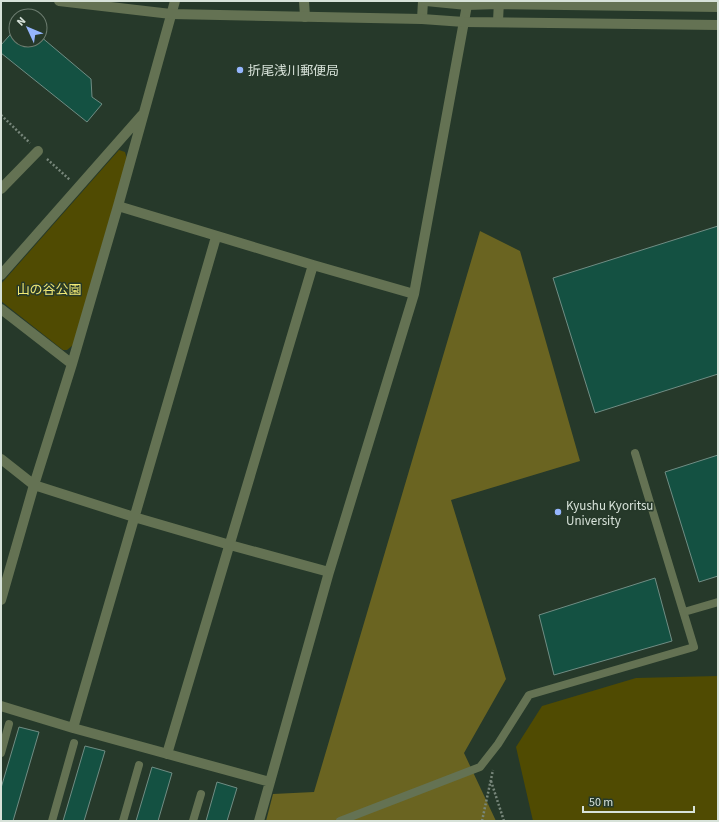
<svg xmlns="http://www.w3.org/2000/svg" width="719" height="822" viewBox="0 0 719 822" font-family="'Source Sans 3','Noto Sans JP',sans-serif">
  <rect width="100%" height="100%" fill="#26392a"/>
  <path fill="#504b02" d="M119 150 125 152 127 159 73 345 67 350H63L1 301V284Z
    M718 676V821H533L516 747 542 706 636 678Z"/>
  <path fill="#6a6421" d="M480 231 520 251 580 461 451 500 506 679 464 753 496 821H266L273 794 314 792Z"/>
  <path fill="#145142" stroke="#708d84" d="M16 28V40H40V36L91 79 92 97 102 104 87 122 1 53V45Z
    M718 226V374L595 413 553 278Z
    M718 455V576L699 582 665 472Z
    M655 578 672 641 554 675 539 615Z
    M19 727 39 732 13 821H1V788Z
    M85 746 105 751 84 821H63Z
    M152 767 172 773 158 821H136Z
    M217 782 237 788 227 821H206Z"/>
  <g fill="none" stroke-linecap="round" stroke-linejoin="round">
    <path stroke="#78877b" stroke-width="2.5" stroke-dasharray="2 2" stroke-linecap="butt" d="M1 115 30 143
      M47 159 70 180
      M491 781 504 821
      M482 821 493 770"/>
    <path stroke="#647253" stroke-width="8" d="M684 612 718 602
      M1 753 9 724
      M52 821 74 743
      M123 821 139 765
      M193 821 201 794
      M340 821 480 767 498 744 529 695 694 647 635 453"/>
    <path stroke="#647253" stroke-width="10" d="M304 1 305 17
      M422 19 423 1
      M498 21 499 1
      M1 189 38 151
      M118 206 313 265 414 294
      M1 275 142 115
      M1 309 72 364
      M1 459 34 485 134 517 230 545 329 572
      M1 600 34 485 72 364 118 206 175 1
      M1 706 73 728 270 782
      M73 728 216 237
      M167 754 313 265
      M259 821 329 572 414 294 467 5"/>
    <path stroke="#647253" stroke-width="10" d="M59 1 171 14 422 19 464 22 718 25
      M426 1 467 5 498 4 718 7"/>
  </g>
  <g fill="#95b6fd" stroke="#26392a" stroke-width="1.5">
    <circle cx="240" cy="70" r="4"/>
    <circle cx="558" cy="512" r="4"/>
  </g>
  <g text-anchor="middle" stroke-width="3" stroke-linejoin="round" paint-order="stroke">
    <g font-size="13" fill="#d7e2d9" stroke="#26392a" text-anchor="start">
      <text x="248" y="75">折尾浅川郵便局</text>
      <text x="566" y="510">Kyushu Kyoritsu<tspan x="566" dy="15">University</tspan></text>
    </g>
    <g font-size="13" fill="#f2e974" stroke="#26392a">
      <text x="49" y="294">山の谷公園</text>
    </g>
  </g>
  <rect width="719" height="822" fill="none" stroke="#d7e2d9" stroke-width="4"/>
  <g transform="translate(28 28) rotate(314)"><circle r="19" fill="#26392a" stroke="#6d7d70"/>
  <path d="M0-3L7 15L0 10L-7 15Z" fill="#95b6fd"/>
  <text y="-6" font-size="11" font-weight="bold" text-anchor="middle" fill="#d7e2d9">N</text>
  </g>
  <path d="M583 806v6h111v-6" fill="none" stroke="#d7e2d9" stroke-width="2"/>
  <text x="589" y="806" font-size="12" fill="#d7e2d9" stroke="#26392a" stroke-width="3" paint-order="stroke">50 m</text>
</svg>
